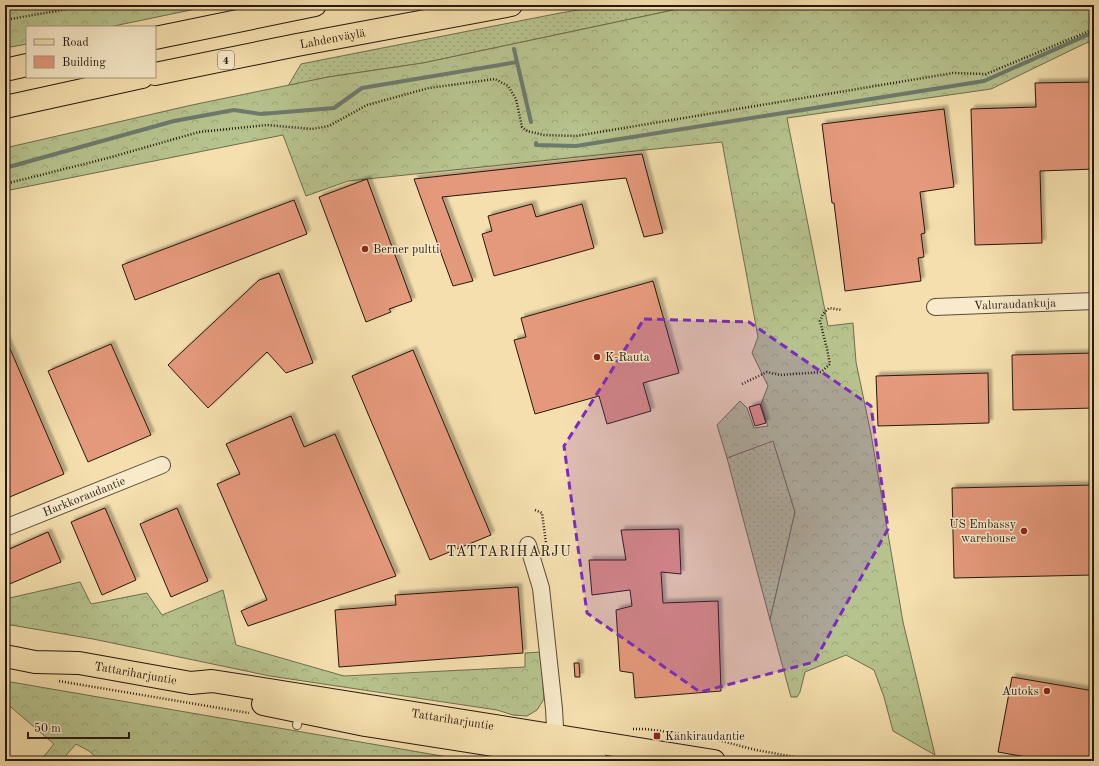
<svg xmlns="http://www.w3.org/2000/svg" width="1099" height="766" viewBox="0 0 1099 766" font-family="'Old Standard TT',serif">
  <defs>
    <pattern id="grass-dots" width="8" height="8" patternUnits="userSpaceOnUse"><rect width="8" height="8" fill="#b7c38e"/><path d="M2 2h.1M6 6h.1" fill="none" stroke="#9da779" stroke-width="1.8" stroke-linecap="round"/></pattern>
    <pattern id="forest-crowns" width="20" height="18" patternUnits="userSpaceOnUse"><rect width="20" height="18" fill="#b7c38e"/><path d="M2 6a3 3 0 1 1 6 0M12 15a3 3 0 1 1 6 0" fill="none" stroke="#9da779"/></pattern>
    <filter id="shadow"><feDropShadow dx="3.5" dy="-3.5" stdDeviation="1" flood-color="#0004"/></filter>
  </defs>
  <rect width="100%" height="100%" fill="#f5dfae"/>
  <filter id="stains"><feTurbulence type="fractalNoise" baseFrequency=".005" numOctaves="4"/><feColorMatrix values="0 0 0 0 .2 0 0 0 0 .09 0 0 0 0 .02 0 0 0 .5 -.17"/></filter>
  <radialGradient id="worn" r=".72"><stop offset=".6" stop-color="#630" stop-opacity="0"/><stop offset="1" stop-color="#630" stop-opacity=".3"/></radialGradient>
  <path fill="url(#grass-dots)" stroke="#6e6e4d" d="M609 5H697L423 63 328 77 288 86 301 64 560 13Z
    M773 440 795 512 770 620 727 458Z"/>
  <path fill="url(#forest-crowns)" stroke="#6e6e4d" d="M5 5H215L109 27H27V44L5 48Z
    M697 5H1094V42L1086 43 991 89 787 118 828 326 853 323 856 362 871 434 903 622 935 755 893 731 884 697 874 670 846 655 805 672 800 692 797 697H791L770 620 795 512 773 441 727 458 717 425 740 401 747 408 754 428 768 426 761 404 768 386 752 353 758 337 722 142 348 181 306 196 283 135 5 191V148L192 105 328 77 423 63Z
    M80 582 91 604 147 593 162 615 223 590 236 645 344 676 525 667V653L541 652 544 699 537 710 527 716 513 715 497 710 270 676 93 639 5 624V599Z
    M5 681 471 761H100L89 751 76 744 61 761H40L54 744 5 702Z"/>
  <g fill="none" stroke-linecap="round" stroke-linejoin="round">
    <path stroke="#6d7a6e" stroke-width="4" d="M514 49 517 62
      M536 143V145L576 146 984 81 1094 32
      M5 168 174 121 234 110 261 114 334 108 362 88 517 62 531 122"/>
  </g>
  <path fill="#e5997b" stroke="#26180c" filter="url(#shadow)" d="M1094 82V169L1040 171 1042 243 975 245 971 109 1036 107 1035 83Z
    M944 109 954 187 920 192 925 233 921 234 924 257 918 258 921 281 845 291 834 203H832L822 124Z
    M642 154 663 233 644 237 626 178 442 197 473 281 453 286 414 179Z
    M367 179 412 301 389 309 391 312 366 322 319 197Z
    M294 200 307 234 135 300 122 265Z
    M532 204 536 217 582 204 594 248 494 276 482 234 492 231 488 216Z
    M279 273 313 363 286 373 267 352 208 408 168 365 259 280Z
    M653 281 679 373 643 383 651 411 607 424 599 396 535 414 514 340 526 337 521 318Z
    M5 337 64 474 5 499Z
    M111 344 151 435 88 462 48 371Z
    M413 350 491 535 430 560 352 376Z
    M1094 353V408L1013 410 1012 355Z
    M988 373 989 423 878 426 876 376Z
    M760 404 766 423 755 426 749 407Z
    M291 416 304 447 335 434 396 576 248 626 241 611 267 600 217 484 240 474 226 444Z
    M1094 485V575L954 578 952 488Z
    M105 508 136 580 102 595 71 522Z
    M177 508 208 581 171 597 140 524Z
    M679 529 681 574 661 572 663 603 718 601 721 691 635 698 633 673 620 671 616 610 632 606 630 590 592 595 589 560H626L621 530Z
    M48 532 61 562 5 586V551Z
    M518 587 523 653 339 667 335 610 396 605 395 595Z
    M574 663H579L580 677H575Z
    M1012 677 1094 691V761H1049L998 752Z"/>
  <g fill="none" stroke-linecap="round" stroke-linejoin="round">
    <g stroke="#5a4a34" stroke-width="10">
      <path id="lane" d="M297 725 300 712"/>
    </g>
    <g stroke="#5a4a34" stroke-width="18">
      <g id="street">
        <path id="s1" d="M935 307 1094 301"/>
        <path id="s2" d="M5 528 162 465"/>
        <path d="M528 545 541 588 554 709 556 745"/>
      </g>
    </g>
    <g stroke="#26180c" stroke-width="24">
      <g id="primary">
        <path id="s3" d="M5 656 35 662 79 663 191 683 212 681 714 761"/>
        <path d="M263 704 365 725 596 761"/>
      </g>
    </g>
    <g stroke="#26180c" stroke-width="24">
      <g id="highway">
        <path d="M155 38 315 5"/>
        <path d="M5 70 27 65"/>
        <path id="s4" d="M155 74 297 45 511 5"/>
        <path d="M5 107 142 77"/>
      </g>
    </g>
    <path stroke="#26180c" stroke-width="2.5" stroke-dasharray="1 2" stroke-linecap="butt" d="M5 20 90 5
      M5 184 108 158 199 132 267 125 312 129 329 126 367 105 429 88 495 79 508 86 516 99 522 127 527 131 544 135 576 136 953 73 986 74 1094 29
      M742 384 767 372 780 375 821 372 830 364 827 349 820 321 823 314 829 308 842 310
      M535 510 542 513 548 558
      M59 681 249 713
      M633 729H646L710 738 756 750 817 761"/>
    <use href="#lane" stroke="#f8eaca" stroke-width="8"/>
    <use href="#street" stroke="#f8eaca" stroke-width="16"/>
    <use href="#primary" stroke="#f5dfae" stroke-width="22"/>
    <use href="#highway" stroke="#f5dfae" stroke-width="22"/>
  </g>
  <path fill="#7b2cbf" fill-opacity="0.2" stroke="#7b2cbf" stroke-width="3" stroke-dasharray="8 5" stroke-linejoin="round" d="M644 319 749 322 871 406 888 529 814 662 700 692 587 613 564 446Z"/>
  <g fill="#8f2418" stroke="#f8eaca" stroke-width="1.5">
    <circle cx="365" cy="249" r="4"/>
    <circle cx="597" cy="357" r="4"/>
    <circle cx="1024" cy="531" r="4"/>
    <circle cx="1047" cy="691" r="4"/>
    <rect x="653" y="732" width="8" height="8" rx="2"/>
  </g>
  <g text-anchor="middle" stroke-width="3" stroke-linejoin="round" paint-order="stroke">
    <rect fill="#f8eaca" stroke="#655745" stroke-width="1" x="218" y="51" width="16" height="18" rx="3"/>
    <g font-size="11" font-weight="bold" fill="#26180c">
      <text x="226" y="64">4</text>
    </g>
    <g font-size="12" fill="#26180c" stroke="#f8eaca">
      <text dy="4" stroke="none"><textPath href="#s4" startOffset="181">Lahdenväylä</textPath></text>
      <text dy="4" stroke="none"><textPath href="#s1" startOffset="80">Valuraudankuja</textPath></text>
      <text dy="4" stroke="none"><textPath href="#s2" startOffset="85">Harkkoraudantie</textPath></text>
      <text dy="4" stroke="none"><textPath href="#s3" startOffset="132">Tattariharjuntie</textPath></text>
      <text dy="4" stroke="none"><textPath href="#s3" startOffset="453">Tattariharjuntie</textPath></text>
    </g>
    <g font-size="12" fill="#26180c" stroke="#f8eaca" text-anchor="start">
      <text x="373" y="253">Berner pultti</text>
      <text x="605" y="361">K-Rauta</text>
      <text x="1016" y="528" text-anchor="end">US Embassy<tspan x="1016" dy="14">warehouse</tspan></text>
      <text x="1039" y="695" text-anchor="end">Autoks</text>
      <text x="665" y="740">Kankiraudantie</text>
    </g>
    <g font-size="14" letter-spacing="1" fill="#26180c" stroke="#f8eaca">
      <text x="509" y="556">TATTARIHARJU</text>
    </g>
  </g>
  <rect width="1099" height="766" fill="none" stroke="#f5dfae" stroke-width="20"/>
  <rect x="6" y="6" width="1087" height="754" fill="none" stroke="#26180c" stroke-width="2"/>
  <rect x="10" y="10" width="1079" height="746" fill="none" stroke="#26180c"/>
  <rect x="26" y="26" width="130" height="52" fill="#f8eaca" stroke="#a4967e"/>
  <rect x="34" y="39" width="20" height="6" fill="#f5dfae" stroke="#a4967e"/>
  <text x="62" y="46" font-size="12" fill="#26180c">Road</text>
  <rect x="34" y="56" width="20" height="12" fill="#e5997b" stroke="#a4967e"/>
  <text x="62" y="66" font-size="12" fill="#26180c">Building</text>
  <path d="M28 732v6h101v-6" fill="none" stroke="#26180c" stroke-width="2"/>
  <text x="34" y="732" font-size="12" fill="#26180c" stroke="#f8eaca" stroke-width="3" paint-order="stroke">50 m</text>
  <rect width="100%" height="100%" filter="url(#stains)"/>
  <rect width="100%" height="100%" fill="url(#worn)"/>
</svg>
